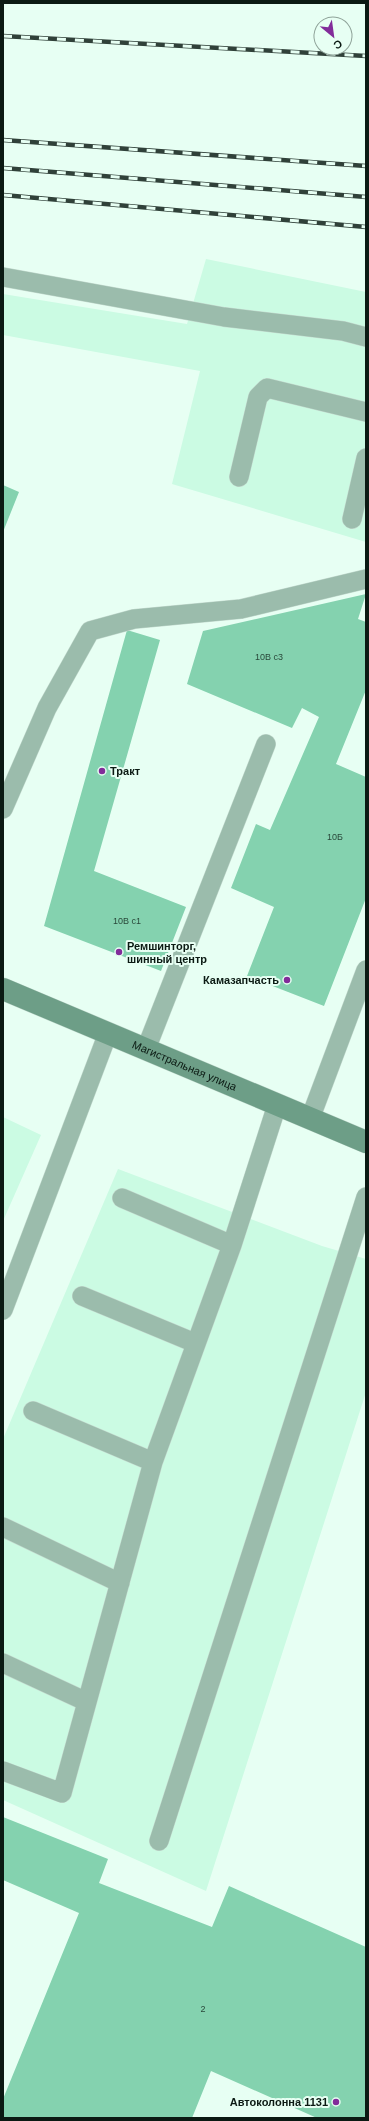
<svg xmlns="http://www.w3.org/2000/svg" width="369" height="2121" viewBox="0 0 369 2121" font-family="Helvetica,sans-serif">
  <rect width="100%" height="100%" fill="#e7fff3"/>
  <path fill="#cbfbe3" d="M206 259 366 292V542L172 484 200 371 3 335V294L187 324Z
    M3 1117 41 1135 3 1221Z
    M118 1169 322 1246 366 1259V1392L206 1891 3 1800V1439Z"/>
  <path fill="#84d2af" d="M3 485 19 492 3 532Z
    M366 594 358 619 366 622V690L336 764 366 777V898L324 1006 247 976 274 907 231 888 256 824 270 830 319 717 302 708 292 728 187 684 203 631Z
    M127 630 160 640 94 871 186 907 161 971 44 926Z
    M3 1817 108 1859 99 1883 212 1927 229 1886 366 1947V2118H317L211 2071 192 2118H3V2099L79 1913 3 1880Z"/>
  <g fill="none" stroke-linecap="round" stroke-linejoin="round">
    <g stroke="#c4dacf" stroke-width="20">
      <path id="lane" d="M3 277 224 317 343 331 366 337
        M239 477 258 397 267 388 366 412
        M352 519 366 458
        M3 809 47 708 90 631 134 619 241 609 366 579
        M146 1049 266 744
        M310 1119 366 970
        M122 1198 232 1245
        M82 1296 195 1343
        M3 1310 108 1033
        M33 1411 153 1462
        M3 1527 120 1583
        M3 1663 87 1702
        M3 1771 62 1793 153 1462 232 1245 277 1105
        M159 1841 366 1197"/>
    </g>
    <g stroke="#c4dacf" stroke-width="23">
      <g id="secondary">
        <path id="s1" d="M3 989 366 1142"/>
      </g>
    </g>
    <use href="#lane" stroke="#9bbcac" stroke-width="19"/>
    <use href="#secondary" stroke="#6d9e87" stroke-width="22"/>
    <g stroke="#304139" stroke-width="4.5">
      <path id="rail" d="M3 36 366 56
        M3 140 366 166
        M3 168 366 197
        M3 195 366 227"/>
    </g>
    <use href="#rail" stroke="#e7fff3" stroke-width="3" stroke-dasharray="9" stroke-linecap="butt"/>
  </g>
  <g fill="#822c9a" stroke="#e7fff3" stroke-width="1.5">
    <circle cx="102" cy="771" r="4"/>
    <circle cx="119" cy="952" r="4"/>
    <circle cx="287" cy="980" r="4"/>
    <circle cx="336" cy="2102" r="4"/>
  </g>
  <g text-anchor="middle" stroke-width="4" stroke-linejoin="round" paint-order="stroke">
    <g font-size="9" fill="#29483a">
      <text x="269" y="660">10В с3</text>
      <text x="335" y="840">10Б</text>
      <text x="127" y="924">10В с1</text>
      <text x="203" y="2012">2</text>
    </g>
    <g font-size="11" font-weight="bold" fill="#0b1a13" stroke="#e7fff3" text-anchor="start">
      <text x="110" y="775">Тракт</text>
      <text x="127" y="950">Ремшинторг,<tspan x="127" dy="13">шинный центр</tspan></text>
      <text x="279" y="984" text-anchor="end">Камазапчасть</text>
      <text x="328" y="2106" text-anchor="end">Автоколонна 1131</text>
    </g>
    <g font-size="11" fill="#0b1a13" stroke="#e7fff3">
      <text dy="4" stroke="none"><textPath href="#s1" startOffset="197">Магистральная улица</textPath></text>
    </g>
  </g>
  <rect width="369" height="2121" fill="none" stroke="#0b1a13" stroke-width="8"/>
  <g transform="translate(333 36) rotate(151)"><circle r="19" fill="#e7fff3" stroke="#8fa399"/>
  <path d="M0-3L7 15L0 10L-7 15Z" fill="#822c9a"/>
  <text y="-6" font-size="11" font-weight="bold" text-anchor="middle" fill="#0b1a13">С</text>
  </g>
</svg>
